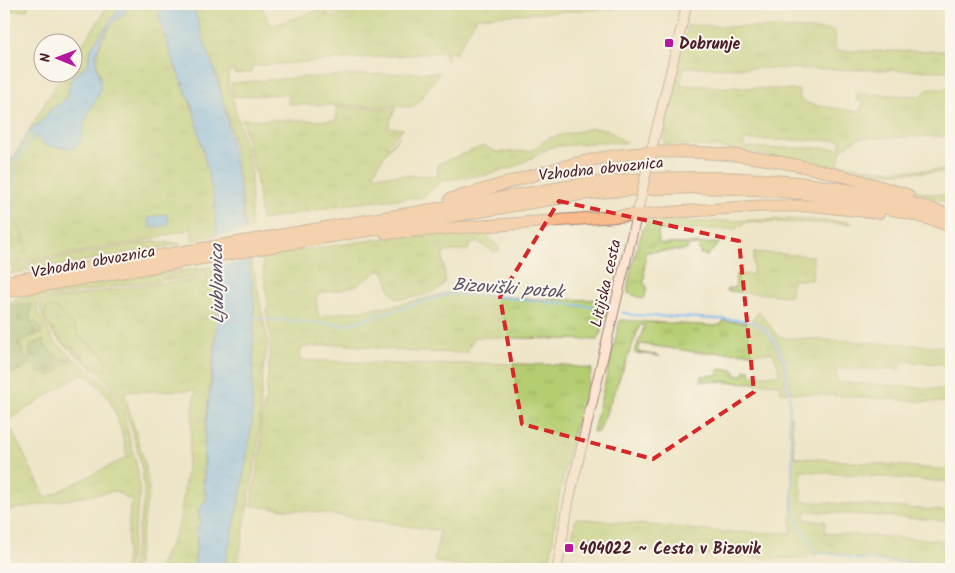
<svg xmlns="http://www.w3.org/2000/svg" width="955" height="573" viewBox="0 0 955 573" font-family="Kalam,sans-serif">
  <defs>
    <pattern id="grass-tufts" width="24" height="20" patternUnits="userSpaceOnUse" patternTransform="scale(1.25)"><rect width="24" height="20" fill="#b5cd71"/><path d="M3 7l-1-3M5 7V3M7 7l1-3M15 17l-1-3M17 17v-4M19 17l1-3" fill="none" stroke="#9db062"/></pattern>
    <pattern id="forest-firs" width="22" height="20" patternUnits="userSpaceOnUse" patternTransform="scale(1.25)"><rect width="22" height="20" fill="#90b063"/><path d="M5 1l3.5 6h-7zM16 11l3.5 6h-7z" fill="#788f52"/></pattern>
    <pattern id="wetland-marsh" width="20" height="14" patternUnits="userSpaceOnUse" patternTransform="scale(1.25)"><rect width="20" height="14" fill="#b5cd71"/><path d="M1 5h8M5 5V1M11 12h8M15 12V8" fill="none" stroke="#9db062"/></pattern>
    <pattern id="water-ripples" width="26" height="14" patternUnits="userSpaceOnUse" patternTransform="scale(1.25)"><rect width="26" height="14" fill="#80bcf2"/><path d="M2 4q2-2 4 0t4 0M15 11q2-2 4 0t4 0" fill="none" stroke="#70a1d0"/></pattern>
  </defs>
  <rect width="100%" height="100%" fill="#fbf7ec"/>
  <filter id="ink" filterUnits="userSpaceOnUse"><feTurbulence type="fractalNoise" baseFrequency=".02" numOctaves="2"/><feDisplacementMap in="SourceGraphic" scale="10" xChannelSelector="R" yChannelSelector="G"/><feConvolveMatrix kernelMatrix="1 2 1 2 8 2 1 2 1" color-interpolation-filters="sRGB"/></filter>
  <filter id="wash" filterUnits="userSpaceOnUse"><feTurbulence type="fractalNoise" baseFrequency=".0096" numOctaves="4" result="noise"/><feDisplacementMap in="SourceGraphic" scale="20" xChannelSelector="R" yChannelSelector="G"/><feGaussianBlur stdDeviation="1.12" result="paint"/><feColorMatrix in="noise" values="0 0 0 0 0 0 0 0 0 0 0 0 0 0 0 0 0 1.4 0 .05"/><feComposite in="paint" operator="in"/></filter>
  <g filter="url(#wash)">
    <rect width="100%" height="100%" fill="#efe6c9"/>
    <path fill="url(#grass-tufts)" stroke="#80764e" fill-rule="evenodd" d="M4 4H28V10L4 12Z
      M110 4H123L91 48 88 63 80 72 73 75C66 91 71 101 50 109L46 117 30 131 46 146 74 148 81 140 85 119 99 94 100 75 96 62 99 47 112 23 124 15 128 4H158L159 19 171 56 198 122 214 194 217 235 192 241 191 226 188 230 137 242 29 261H20L4 249V166L14 156 63 73 72 72 73 58Z
      M192 4H260L272 26 317 11 314 4H374L339 13 322 14 334 17 380 4H679L678 9 632 7 477 17 455 55 453 52H446V61L445 52 252 66V72L235 74 233 69 228 74V82L251 167V230H246C240 182 234 131 219 83 211 56 199 31 192 4Z
      M688 25 835 30V51H951V67L946 71 685 67 680 81 681 85 799 90V97L809 104 859 112 864 102 857 101V94L920 96 929 89H951V136L859 138 841 150 838 164 879 170H951V172L876 173 877 175 925 193 944 195 951 201V204L866 175 825 165 717 147 664 144 670 105ZM744 140H842L840 148H744Z
      M440 72 417 104 410 107 288 104V94L234 97 231 83 304 77Z
      M336 107 395 109 388 127 403 129 386 146 388 147 400 136 385 154 373 175 438 176 437 164 484 146 497 152 530 151 549 138 591 128 606 129 627 143 601 142 552 147 514 167 485 175 443 180 422 197 348 204 261 220 257 181 242 119 336 121Z
      M787 219 851 222V224L759 222H747L735 229 658 230 659 243 662 244 720 243 706 257 705 254H700L699 245 687 246V250L645 252 644 285 647 286 645 297 643 299 628 293C626 282 641 228 648 221L688 220 692 222Z
      M484 232 498 247 499 251 495 252 477 242 470 245 468 250 444 252C440 262 448 275 444 283 439 294 406 300 396 298L390 290 384 271H377C358 289 343 289 319 293L316 297 319 319 325 315 393 306 447 293 537 299 606 300V317L598 340 474 337 467 353 415 352 342 344 306 347 301 349 299 360 427 365 473 363 565 365 592 369 571 441 558 502 549 569H489L437 562 434 561 440 531 316 512 251 506 261 446V419L266 399 271 341 266 311 268 305 262 256 385 238Z
      M154 241 182 244 4 275 13 272 10 259 4 252 17 262 25 264Z
      M754 252 813 256 812 280H792L791 296 727 291V288H735L736 274 753 275Z
      M249 260 252 262 268 343 263 370 258 445 237 569H223Z
      M217 267C222 328 205 395 204 456 204 470 201 485 207 498L198 511 201 522 196 530 197 541 194 569H158L179 525 189 453 195 390 124 392 145 464 149 490 136 569H131C135 545 141 521 144 497 146 473 128 407 113 388 94 363 44 341 40 306L44 301 123 288 201 279 208 286 202 268ZM55 308 73 325 79 337 94 346 81 357 74 348 57 336 44 316Z
      M200 268 201 277 165 280 182 271Z
      M181 269 158 282 122 285 42 299 37 307 38 313 54 341 111 389 123 412 138 472 140 496 128 569H125L131 497 125 499 120 493 115 491 4 511V371L15 372 34 361 41 372 50 376 70 358 61 359C44 349 54 344 30 350L28 359H25L23 350 17 343 21 339 36 336 33 322 30 321 31 304H19L6 309 4 319V303L29 297 28 295ZM82 373C114 392 120 423 127 457L46 498 7 421Z
      M759 311 778 337 951 347V365L901 361 900 369H836L837 382 951 390V403L791 393C788 366 781 331 752 320Z
      M620 320 715 326 722 324 723 321 752 323 760 327 772 340 783 363 787 393 781 392 780 384 701 381V376L718 375V369L735 370V375H744L745 370H750L751 375H779L778 365 773 353 696 352 640 344 638 352 660 356 634 353 645 325H640L600 429 598 432H593Z
      M788 416 791 417 795 457 951 470V482L801 471 802 501 951 511V521L805 511 806 520 825 521V533L951 541V544L941 543V547L951 548V564L863 559 839 553 819 552 817 555 808 553 807 559C728 557 649 552 571 542L576 518 723 532 791 533 792 453Z"/>
    <path fill="url(#forest-firs)" stroke="#6d6847" d="M31 304 30 321 37 323 42 329 41 334 30 336 25 341H18L25 359H28L31 344 43 340 45 346C53 350 56 359 66 360L70 357 73 360 50 376 42 372 38 374 34 362 15 372 4 371C4 358 0 315 7 307 12 302 25 305 31 304Z"/>
    <path fill="url(#wetland-marsh)" stroke="#80764e" d="M13 220C21 225 26 242 26 252L19 254 12 244V237L7 228Z
      M47 307 55 308 73 325 79 337 103 354 107 361 104 370 89 365 74 348 68 347 57 336 44 316Z"/>
    <path fill="url(#water-ripples)" stroke="#656e8e" d="M123 4H128L124 15C108 22 95 46 96 63 97 72 102 79 100 89 98 100 88 110 85 121 82 130 83 144 74 148L46 146 29 131 46 117 50 109C71 101 66 91 73 74L80 72 88 63 91 48Z
      M159 4H192L216 75 227 118 241 200 254 302 252 423 241 493 224 569H194L197 541 196 530 201 522 198 512 207 498 204 486 205 431 215 350 219 282 215 203 193 108 171 56 158 14Z
      M167 214 169 225 150 228 148 218Z"/>
    <path fill="#efe6c9" d="M248 231 252 259 215 267 214 236Z"/>
    <g fill="none" stroke-linecap="round" stroke-linejoin="round">
      <path stroke="#80bcf2" stroke-width="2" d="M4 168 14 158 27 135 32 134
        M13 220 17 160 34 136
        M622 312 632 315 741 320 751 321 764 329 776 343 784 361 790 398 789 427 793 460 792 494 795 517 816 552 842 555 852 559 951 566
        M253 318 345 325 448 294 481 295 605 308"/>
    </g>
  </g>
  <g filter="url(#ink)">
    <g fill="none" stroke-linecap="round" stroke-linejoin="round">
      <g stroke="#9c827a" stroke-width="11">
        <path id="secondary" d="M648 164 687 4
          M557 569 569 500 640 201"/>
      </g>
      <g stroke="#9c827a" stroke-width="13">
        <path id="highway" d="M450 199C502 186 554 166 607 157 708 141 811 164 908 195
          M386 233 760 206H817L879 213
          M4 282 582 184C707 171 830 176 951 215
          M4 292 583 194C708 181 832 186 951 226"/>
      </g>
      <use href="#secondary" stroke="#fde4d1" stroke-width="9"/>
      <use href="#highway" stroke="#fabb8c" stroke-width="11"/>
      <g stroke="#9c827a" stroke-width="11" stroke-linecap="butt">
        <path id="secondary-bridge" d="M640 201 648 164"/>
      </g>
      <use href="#secondary-bridge" stroke="#fde4d1" stroke-width="9"/>
    </g>
  </g>
  <path d="M0 0H955V573H0ZM559 201 739 241 754 392 653 459 522 424 500 297Z" fill="#efe6c9" fill-opacity=".55" fill-rule="evenodd"/>
  <path fill="none" stroke="#d62828" stroke-width="4" stroke-dasharray="10 6" stroke-linejoin="round" d="M559 201 739 241 754 392 653 459 522 424 500 297Z"/>
  <g fill="#b5179e" stroke="#fbf7ec" stroke-width="2">
    <rect x="664" y="38" width="10" height="10" rx="2.5"/>
    <rect x="564" y="543" width="10" height="10" rx="2.5"/>
  </g>
  <g text-anchor="middle" stroke-width="4" stroke-linejoin="round" paint-order="stroke">
    <g font-size="16" font-weight="bold" fill="#4a1f2b" stroke="#fbf7ec" text-anchor="start">
      <text x="679" y="49">Dobrunje</text>
      <text x="579" y="554">404022 ~ Cesta v Bizovik</text>
    </g>
    <g font-size="16" fill="#4a1f2b" stroke="#fbf7ec">
      <text transform="translate(601 168) rotate(-6)" y="6">Vzhodna obvoznica</text>
      <text transform="translate(93 261) rotate(-10)" y="6">Vzhodna obvoznica</text>
      <text transform="translate(605 283) rotate(-77)" y="6">Litijska cesta</text>
    </g>
    <g font-size="18" font-style="italic" fill="#5a4e67" stroke="#fbf7ec">
      <text transform="translate(217 284) rotate(-91)" y="6">Ljubljanica</text>
      <text transform="translate(508 288) rotate(4)" y="6">Bizoviški potok</text>
    </g>
  </g>
  <rect width="955" height="573" fill="none" stroke="#fbf7ec" stroke-width="20"/>
  <g transform="translate(58 58) rotate(271)"><circle r="24" fill="#fbf7ec" stroke="#b4a19f"/>
  <path d="M0-4L9 19L0 12L-9 19Z" fill="#b5179e"/>
  <text y="-8" font-size="14" font-weight="bold" text-anchor="middle" fill="#4a1f2b">N</text>
  </g>
</svg>
